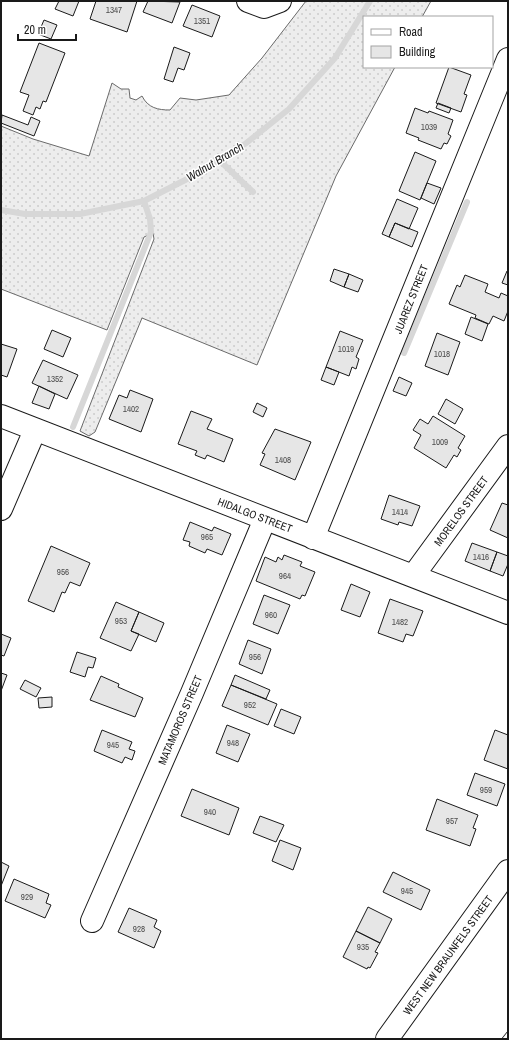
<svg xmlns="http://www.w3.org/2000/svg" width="509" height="1040" viewBox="0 0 509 1040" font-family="'Archivo Narrow',sans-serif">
  <defs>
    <pattern id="grass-dots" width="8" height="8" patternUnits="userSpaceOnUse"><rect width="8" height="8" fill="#ededed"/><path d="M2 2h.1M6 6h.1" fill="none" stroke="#cbcbcb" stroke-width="1.8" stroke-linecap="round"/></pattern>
  </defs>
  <rect width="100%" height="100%" fill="#fff"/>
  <path fill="url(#grass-dots)" stroke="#6a6a6a" d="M306 1H431L422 17H364V67H395L336 176 257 365 142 318 95 432 89 436 80 431 154 239 153 233 144 237 107 330 1 289V126L33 139 89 156 112 83 121 89H129L130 98 136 100 142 96C148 108 158 110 170 110L180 98 196 100 229 95 262 58Z"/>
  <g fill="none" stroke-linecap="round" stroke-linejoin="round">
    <path stroke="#d7d7d7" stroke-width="6" d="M219 160 253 192
      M1 210 25 214H80L144 201 193 176 245 144 289 109 335 58 370 1
      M404 353 467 202
      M73 427 151 232 150 219 144 201"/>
  </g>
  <path fill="#e6e6e6" stroke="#1a1a1a" d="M59 1H79L73 16 55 9Z
    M96 1H137L127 32 90 19Z
    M148 1 180 2 172 23 143 12Z
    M192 5 220 16 212 37 183 26Z
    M44 20 57 25 51 39 38 34Z
    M39 43 65 53 46 102 43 101 40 109 36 107 33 115 23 111 29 95 20 92Z
    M174 47 190 53 184 70 178 68 173 82 164 79Z
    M449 67 471 75 464 94 467 95 461 112 436 103Z
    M438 103 451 108 449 113 436 108Z
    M415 108 428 113 429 111 453 120 448 134 451 136 447 144 444 143 441 149 418 140 419 138 406 133Z
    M2 115 28 125 31 117 40 121 34 136 1 123Z
    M415 152 436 161 420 200 399 191Z
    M427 183 441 188 434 204 421 198Z
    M397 199 418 208 409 229 395 223 389 237 382 234Z
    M395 223 418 232 412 247 389 237Z
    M334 269 349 274 344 287 330 281Z
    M507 271H508V285L502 283Z
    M349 274 363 280 358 292 344 287Z
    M465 275 488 284 485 292 499 298 501 293 508 296V311L504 321 493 316 489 324 475 318 476 315 449 304 457 285 460 287Z
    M471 317 488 324 482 341 465 334Z
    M52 330 71 338 63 357 44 349Z
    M340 331 363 340 356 357 359 359 356 369 352 367 349 376 326 367Z
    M437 333 460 342 448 375 425 366Z
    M1 344 17 349 7 377 1 375Z
    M43 360 78 375 67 399 32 383Z
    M326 367 339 372 334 385 321 380Z
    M399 377 412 383 406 396 393 391Z
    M39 386 55 394 49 409 32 403Z
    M130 390 153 399 141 432 109 419 119 395 127 398Z
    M446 399 463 409 455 424 438 414Z
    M257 403 267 408 263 417 253 412Z
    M191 411 212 419 207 429 233 439 224 462 207 455 205 459 195 455 197 451 178 444Z
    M433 416 465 436 458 448 461 450 457 457 454 455 446 468 414 448 421 435 413 430 420 419 428 424Z
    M275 429 311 442 295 480 260 465 265 454 262 453Z
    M389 495 420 506 412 526 399 522 398 525 381 519Z
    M502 503 508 505V538L490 530Z
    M190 522 212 531 214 527 231 534 222 555 207 549 205 553 189 546 190 542 183 540Z
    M472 543 497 552 490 571 465 561Z
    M51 546 90 563 80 586 70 582 65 593 62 592 54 612 28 601Z
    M497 552 508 556V564L503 576 490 571Z
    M284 555 302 562 300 566 315 572 305 596 302 595 300 599 256 581 265 557 276 562 278 557 282 560Z
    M351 584 370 592 360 617 341 610Z
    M264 595 290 605 278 634 253 624Z
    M390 599 423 611 413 636 406 634 403 642 378 633Z
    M116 602 139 612 131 631 139 634 131 651 100 638Z
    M139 612 164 623 156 642 131 631Z
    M1 634 11 638 4 656 1 655Z
    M248 640 271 649 262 674 239 664Z
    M77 652 96 658 93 668 88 667 85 677 70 672Z
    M1 673 7 675 1 691Z
    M235 675 270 690 266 699 231 685Z
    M101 676 119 684 118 687 143 698 135 717 90 700Z
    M25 680 41 688 36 697 20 689Z
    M231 685 277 704 268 725 222 706Z
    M52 697V707L39 708 38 698Z
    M281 709 301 717 294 734 274 726Z
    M227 725 250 734 238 762 216 753Z
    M102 730 132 742 129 749 135 751 132 760 125 757 122 763 94 751Z
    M495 730 508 735V769L484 760Z
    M475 773 505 784 497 806 467 795Z
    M192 789 239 808 229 835 181 816Z
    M437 799 478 815 473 828 476 829 470 846 426 830Z
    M260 816 284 825 276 842 253 833Z
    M280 840 301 848 293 870 272 861Z
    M1 862 9 866 1 886Z
    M393 872 430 890 421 910 383 892Z
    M14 879 49 894 46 903 51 905 45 918 5 901Z
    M368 907 392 919 380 943 356 931Z
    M129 908 157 920 154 927 161 931 154 948 118 932Z
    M356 931 380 943 375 952 378 953 370 968 368 967 367 969 343 957Z"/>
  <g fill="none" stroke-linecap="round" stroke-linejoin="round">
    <g stroke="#1a1a1a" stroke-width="24">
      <path id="minor" d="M248 1 264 7 280 1
        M1 416 508 613
        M1 509 35 430
        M313 538 508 59
        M413 576 508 446
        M92 921 192 693 265 519"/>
    </g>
    <g stroke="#1a1a1a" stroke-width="24">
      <path id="major" d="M387 1039 508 871"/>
    </g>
    <use href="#minor" stroke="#fff" stroke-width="22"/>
    <use href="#major" stroke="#fff" stroke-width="22"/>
    <g stroke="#1a1a1a" stroke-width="4.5">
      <path id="rail" d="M504 1039 508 1034"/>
    </g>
    <use href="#rail" stroke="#fff" stroke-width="3" stroke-dasharray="9" stroke-linecap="butt"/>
  </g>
  <g text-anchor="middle" stroke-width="3" stroke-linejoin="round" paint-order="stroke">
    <g font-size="9" fill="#4d4d4d">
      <text x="114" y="13">1347</text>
      <text x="202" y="24">1351</text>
      <text x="429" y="130">1039</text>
      <text x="346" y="352">1019</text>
      <text x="442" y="357">1018</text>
      <text x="55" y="382">1352</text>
      <text x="131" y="412">1402</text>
      <text x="440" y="445">1009</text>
      <text x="283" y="463">1408</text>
      <text x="400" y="515">1414</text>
      <text x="207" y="540">965</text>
      <text x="481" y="560">1416</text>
      <text x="63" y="575">956</text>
      <text x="285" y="579">964</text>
      <text x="271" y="618">960</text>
      <text x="121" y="624">953</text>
      <text x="400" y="625">1482</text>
      <text x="255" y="660">956</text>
      <text x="250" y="708">952</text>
      <text x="233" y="746">948</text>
      <text x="113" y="748">945</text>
      <text x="486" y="793">959</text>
      <text x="210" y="815">940</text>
      <text x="452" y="824">957</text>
      <text x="407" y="894">945</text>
      <text x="27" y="900">929</text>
      <text x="139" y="932">928</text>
      <text x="363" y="950">935</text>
    </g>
    <g font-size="11" fill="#1a1a1a" stroke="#fff">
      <text transform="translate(411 299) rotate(-68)" y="4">JUAREZ STREET</text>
      <text transform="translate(461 511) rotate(-54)" y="4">MORELOS STREET</text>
      <text transform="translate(255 515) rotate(21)" y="4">HIDALGO STREET</text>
      <text transform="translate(180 720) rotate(-67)" y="4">MATAMOROS STREET</text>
      <text transform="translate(448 955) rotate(-54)" y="4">WEST NEW BRAUNFELS STREET</text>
    </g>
    <g font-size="12" font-style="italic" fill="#1a1a1a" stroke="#fff">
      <text transform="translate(215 162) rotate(-31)" y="4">Walnut Branch</text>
    </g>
  </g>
  <rect width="509" height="1040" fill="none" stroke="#1a1a1a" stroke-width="4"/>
  <rect x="363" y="16" width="130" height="52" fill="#ffffff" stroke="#a3a3a3"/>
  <rect x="371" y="29" width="20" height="6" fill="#ffffff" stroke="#a3a3a3"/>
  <text x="399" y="36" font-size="12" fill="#1a1a1a">Road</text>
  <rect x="371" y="46" width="20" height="12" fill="#e6e6e6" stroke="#a3a3a3"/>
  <text x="399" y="56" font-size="12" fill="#1a1a1a">Building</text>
  <path d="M18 34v6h58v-6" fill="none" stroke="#1a1a1a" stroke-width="2"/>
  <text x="24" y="34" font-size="12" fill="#1a1a1a" stroke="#ffffff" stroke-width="3" paint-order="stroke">20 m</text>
</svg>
